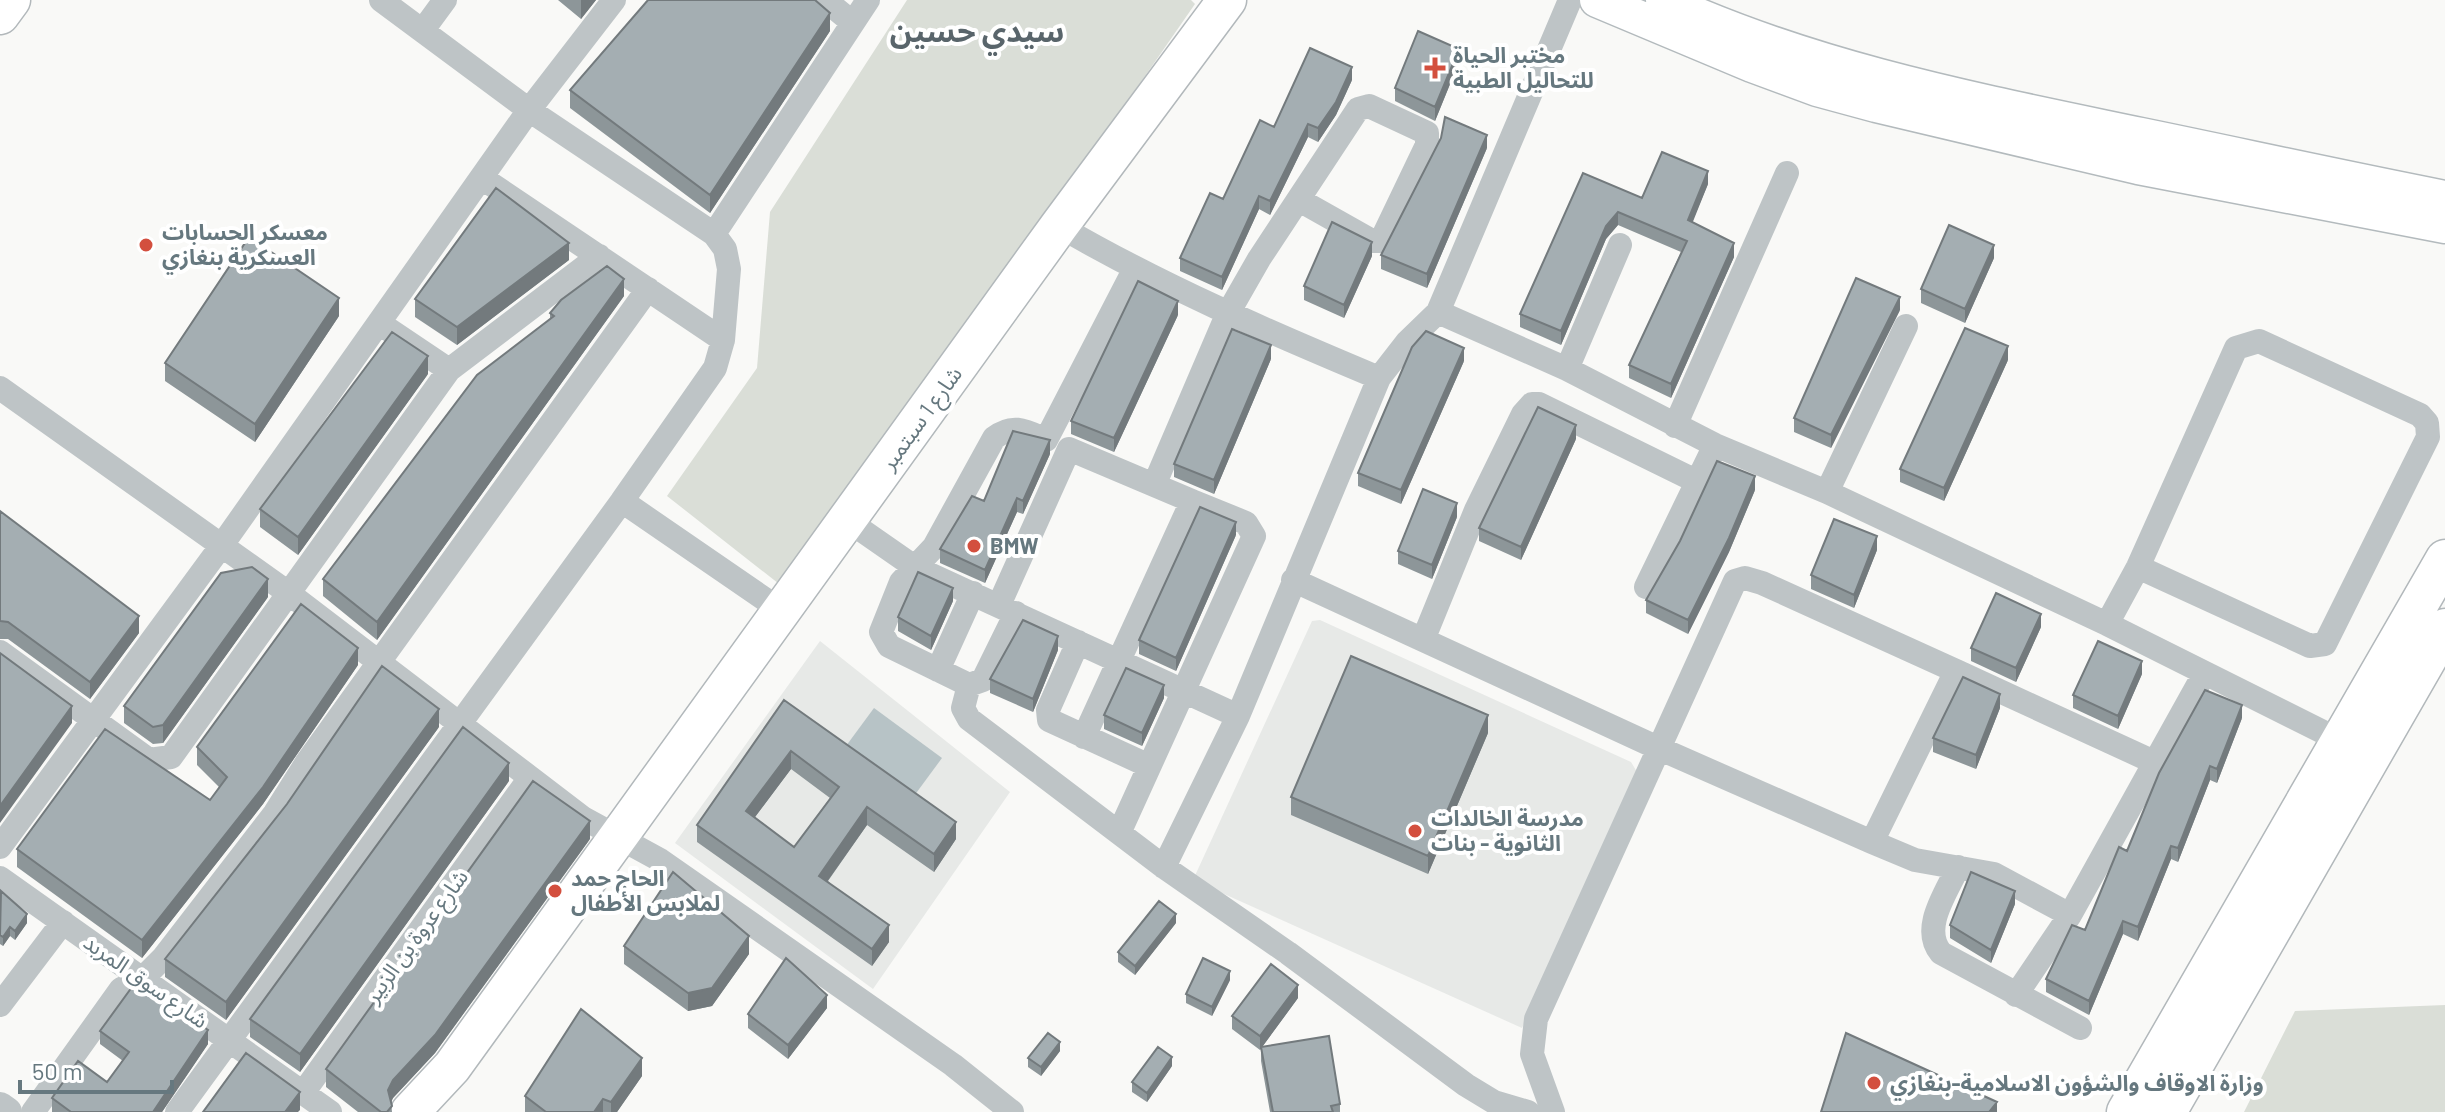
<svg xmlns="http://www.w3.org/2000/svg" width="2445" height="1112" viewBox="0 0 2445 1112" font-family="Barlow,'Noto Sans Arabic',sans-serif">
  <rect width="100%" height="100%" fill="#f9f9f7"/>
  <path fill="#e7e9e7" d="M1320 620 1631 762 1637 772V782L1522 1028 1193 880 1312 621Z
    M820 641 1010 792 873 989 675 843Z"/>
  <path fill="#daded7" d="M907 0H1191L1195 4 788 591 667 496 757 368 770 212Z
    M2445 1005V1112H2244L2295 1011Z"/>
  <path fill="#b7c3c6" d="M874 708 942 758 914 796 846 746Z"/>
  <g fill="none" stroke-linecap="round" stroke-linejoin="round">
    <g stroke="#b3babd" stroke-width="37">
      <path id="secondary" d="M1597 0 1752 65 1817 89 1876 105 2138 167 2445 226
        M1663 0C1815 70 1979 101 2141 135 2243 156 2343 178 2445 198"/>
    </g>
    <g stroke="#b2b8bb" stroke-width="41">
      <path id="primary" d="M0 15 11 0
        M410 1112 452 1067 1059 226 1227 0
        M2126 1112 2445 559
        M2167 1112 2445 628"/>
    </g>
    <path stroke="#bec4c6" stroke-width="24" d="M381 0 529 110 714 234
      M825 0 853 23
      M423 30 445 0
      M482 178 723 340
      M1059 226C1162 286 1269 332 1379 378
      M1438 312 1570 0
      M379 323 449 370
      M1567 369 1620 245
      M0 388 287 592 583 818 660 860 953 1065 1012 1112
      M1675 426 1787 173
      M1155 483 1227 315 1259 259 1358 109 1369 106 1427 133V145L1381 241H1372L1301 201
      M1827 492 1906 326
      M847 520 916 568 1238 716 1379 378 1407 342 1438 312 1567 369 1715 445 1827 492 2107 624 2343 742
      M1293 580 1658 748 1872 842 1915 860 1994 874 2070 915 2204 674
      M1646 587 1715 445
      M999 605 1069 449 1192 501 1084 737
      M782 611 622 501 715 368 723 340 729 269 725 249 714 234 868 0
      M1016 613 983 680 969 685 889 646 881 632 901 582 934 547 994 438C1013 423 1026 431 1046 440L1134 270
      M2107 624 2138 567 2236 348 2259 341 2420 415 2427 423 2428 437 2325 644 2310 646 2138 567
      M1423 640 1476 510 1523 414 1532 404H1539L1698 482
      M1078 642 1048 710 1049 720 1147 765
      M0 652 149 760 171 757 449 370 599 256
      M938 670 973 593
      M969 685 963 708 969 719 1164 867 1288 953 1466 1085 1494 1102 1528 1112
      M1120 831 1254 536 1246 523 1192 501
      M1872 842 1956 671 2156 763
      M0 847 222 545 529 110 614 0
      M1164 867 1238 716
      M1958 867C1947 892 1920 928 1941 953L2080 1028
      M0 878 330 1112
      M2016 995 2070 915
      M0 1005 63 922
      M303 1093 529 779
      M33 1112 121 989 142 979 163 958 275 813 307 762 648 289
      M177 1112 622 501
      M1553 1112 1532 1054 1536 1019 1735 581 1745 578 1762 583 1956 671"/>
    <path stroke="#bec4c6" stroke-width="30" d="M0 1107 7 1112"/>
    <use href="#secondary" stroke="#fff" stroke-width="34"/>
    <use href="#primary" stroke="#fff" stroke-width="38"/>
  </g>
  <path fill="#8d9699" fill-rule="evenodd" d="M558 0H596L581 19Z
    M830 31 710 213 570 108V90Z
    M1459 62 1435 121 1395 101V88Z
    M1352 80 1336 115 1318 142 1308 137 1270 215 1259 209 1222 290 1180 271V258L1274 127Z
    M1487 148 1427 288 1381 269V255Z
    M1583 173 1642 198 1708 184 1692 222 1734 257 1671 398 1629 378V365L1681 252 1618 225 1606 239 1561 345 1520 327V314Z
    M1372 256 1344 318 1304 300V286Z
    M1994 258 1965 323 1921 303V289Z
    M569 260 457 345 415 317V299Z
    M624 296 377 640 323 596V579L550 319V313Z
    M1900 310 1831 448 1794 432V418Z
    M1178 315 1114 452 1071 434V421Z
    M339 316 255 442 165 381V363Z
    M1271 359 1214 494 1174 477V464Z
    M2008 360 1944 501 1900 482V469Z
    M1464 361 1401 504 1358 486V473Z
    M428 374 298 555 260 527V509Z
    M1576 439 1521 560 1479 541V528Z
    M1050 454 1023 514 1017 512 985 583 940 563V549L984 501Z
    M1755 490 1729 552 1688 634 1646 613V600Z
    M0 511 139 633 90 699 8 639H0Z
    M1457 517 1432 579 1398 564V551Z
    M1236 535 1176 671 1139 654V640Z
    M1877 550 1854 608 1811 589V575Z
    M268 597 163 743 153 744 124 723V706Z
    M953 601 931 650 898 631V617Z
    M2041 627 2016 682 1971 661V648Z
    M1058 650 1033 712 990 693V679Z
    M358 665 263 804 142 958 17 867V849L210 800 219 787 197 765V747Z
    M2142 674 2118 729 2073 708V695Z
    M1164 698 1142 746 1104 729V715Z
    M784 700 956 839 934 872 867 825 828 881 889 942 872 966 697 842V825ZM791 769 830 798 794 847 755 817Z
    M2000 708 1976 769 1933 752V738Z
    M2242 718 2217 783 2210 780 2178 862 2171 859 2138 941 2123 934 2089 1015 2046 992V979L2085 930 2127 851Z
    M439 727 226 1020 165 977V959Z
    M1488 733 1428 874 1291 815V797Z
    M509 781 300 1072 250 1037V1019Z
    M590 839 435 1053 393 1098 391 1102 392 1112H358L326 1087V1069Z
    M0 892 27 923 15 940 10 936 3 946 0 944Z
    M2015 904 1991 963 1950 938V925Z
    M1176 923 1135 975 1118 962V952Z
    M624 946 749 954 712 1006 688 1011 624 964Z
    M1230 980 1212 1016 1186 1003V994Z
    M1298 998 1262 1047 1340 1104V1112H1270L1261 1061V1048L1260 1050 1232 1029V1016Z
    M827 1008 788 1059 748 1028V1014Z
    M100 1031 208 1044 162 1112H52V1098L107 1082 123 1061 100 1044Z
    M1060 1051 1041 1076 1028 1067V1058Z
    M1172 1066 1147 1102 1132 1092V1082Z
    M642 1076 617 1112H525V1096Z"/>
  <path fill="#737a7d" d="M581 0H596L581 19Z
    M830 13V31L710 213V195Z
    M1459 49V62L1435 121V107Z
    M1352 67V80L1336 115 1318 142V128Z
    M1308 124V137L1270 215V201Z
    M1487 135V148L1427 288V274Z
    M1708 171V184L1688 234V220Z
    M1259 196V209L1222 290V277Z
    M1618 212V225L1606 239 1561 345V331L1606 226Z
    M1372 242V256L1344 318V305Z
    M569 243V260L457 345V327Z
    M1734 243V257L1671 398V384Z
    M1994 245V258L1965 323V309Z
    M624 279V296L377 640V622Z
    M1900 297V310L1831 448V435Z
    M339 298V316L255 442V424Z
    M1178 301V315L1114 452V438Z
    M1271 345V359L1214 494V480Z
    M2008 346V360L1944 501V488Z
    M1464 348V361L1401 504V490Z
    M428 356V374L298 555V537Z
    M1576 425V439L1521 560V547Z
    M1050 440V454L1023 514V501Z
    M1755 476V490L1729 552 1688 634V620Z
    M1017 498V512L985 583V570Z
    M1457 503V517L1432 579V565Z
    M1236 522V535L1176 671V658Z
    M1877 536V550L1854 608V595Z
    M268 579V597L163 743V725Z
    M953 588V601L931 650V636Z
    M2041 614V627L2016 682V668Z
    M139 616V633L90 699V682Z
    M1058 636V650L1033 712V699Z
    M358 648V665L263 804 142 958V940Z
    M2142 661V674L2118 729V716Z
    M1164 685V698L1142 746V733Z
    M2000 694V708L1976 769V755Z
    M2242 705V718L2217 783V769Z
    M72 706V723L0 823V806Z
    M439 709V727L226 1020V1002Z
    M1488 715V733L1428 874V856Z
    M791 751V769L746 829V811Z
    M509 763V781L300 1072V1054Z
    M2210 766V780L2178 862V848Z
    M867 807V825L819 893V876Z
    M590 821V839L435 1053 393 1098 388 1108V1090L393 1080Z
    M956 822V839L934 872V854Z
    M2171 846V859L2138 941V927Z
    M2015 891V904L1991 963V950Z
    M27 914V923L15 940V931Z
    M1176 914V923L1135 975V966Z
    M2123 921V934L2089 1015V1001Z
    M889 925V942L872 966V949Z
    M10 927V936L3 946V937Z
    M749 936V954L712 1006 688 1011V993Z
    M1230 971V980L1212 1016V1007Z
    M1298 985V998L1260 1050V1036Z
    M827 995V1008L788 1059V1045Z
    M208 1030V1044L162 1112H153Z
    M1060 1042V1051L1041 1076V1067Z
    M1172 1057V1066L1147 1102V1093Z
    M642 1058V1076L617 1112H611V1102Z
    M300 1092V1110L298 1112H285Z
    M603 1099V1112H594Z
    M1997 1102V1112H1989Z"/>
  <path fill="#a4aeb2" stroke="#737a7d" stroke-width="2" fill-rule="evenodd" d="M648 0H815L830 13 710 195 570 90Z
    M1418 31 1459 49 1435 107 1395 88Z
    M1310 48 1352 67 1336 102 1318 128 1308 124 1270 201 1259 196 1222 277 1180 258 1210 193 1223 199 1260 120 1274 127Z
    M1445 117 1487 135 1427 274 1381 255 1441 138Z
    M1662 152 1708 171 1688 220 1734 243 1671 384 1629 365 1687 241 1618 212 1606 226 1561 331 1520 314 1583 173 1642 198Z
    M496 188 569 243 457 327 415 299Z
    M1332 222 1372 242 1344 305 1304 286Z
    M1949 225 1994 245 1965 309 1921 289Z
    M249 237 339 298 255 424 165 363Z
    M607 266 624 279 377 622 323 579 477 375 554 316 550 313 561 300Z
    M1856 278 1900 297 1831 435 1794 418Z
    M1138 281 1178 301 1114 438 1071 421Z
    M1965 328 2008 346 1944 488 1900 469Z
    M1232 329 1271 345 1214 480 1174 464Z
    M1426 331 1464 348 1401 490 1358 473 1412 347Z
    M392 332 428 356 298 537 260 509Z
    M1538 407 1576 425 1521 547 1479 528Z
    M1013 431 1050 440 1023 501 1017 498 985 570 940 549 972 496 984 501Z
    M1717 461 1755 476 1729 538 1688 620 1646 600 1680 541Z
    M1423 489 1457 503 1432 565 1398 551Z
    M1200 507 1236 522 1176 658 1139 640Z
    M0 511 139 616 90 682 8 622 0 621Z
    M1834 519 1877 536 1854 595 1811 575Z
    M252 567 268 579 163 725 153 727 124 706 221 573Z
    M918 572 953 588 931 636 898 617Z
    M1996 593 2041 614 2016 668 1971 648Z
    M301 604 358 648 263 787 142 940 17 849 105 729 210 800 227 777 197 747Z
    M1023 620 1058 636 1033 699 990 679Z
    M2098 641 2142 661 2118 716 2073 695Z
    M0 653 72 706 0 806Z
    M1351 656 1488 715 1428 856 1291 797Z
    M382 666 439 709 226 1002 165 959 287 804Z
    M1126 668 1164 685 1142 733 1104 715Z
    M1963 677 2000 694 1976 755 1933 738Z
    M2205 690 2242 705 2217 769 2210 766 2178 848 2171 846 2138 927 2123 921 2089 1001 2046 979 2072 925 2085 930 2119 847 2127 851 2159 773Z
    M784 700 956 822 934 854 867 807 819 876 889 925 872 949 697 825ZM791 751 839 787 794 847 746 811Z
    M463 727 509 763 300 1054 250 1019Z
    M533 781 590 821 435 1035 393 1080 388 1090 392 1106 387 1112H381L326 1069Z
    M673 872 749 936 712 988 688 993 624 946Z
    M1971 872 2015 891 1991 950 1950 925Z
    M1 891 27 914 15 931 10 927 3 937 0 935Z
    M1159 901 1176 914 1135 966 1118 952Z
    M786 958 827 995 788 1045 748 1014Z
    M1203 958 1230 971 1212 1007 1186 994Z
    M1271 964 1298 985 1260 1036 1232 1016Z
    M141 983 208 1030 153 1112H71L52 1098 78 1061 107 1082 129 1052 100 1031 132 987Z
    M581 1009 642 1058 611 1102 603 1099 594 1112H546L525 1096Z
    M1048 1033 1060 1042 1041 1067 1028 1058Z
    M1846 1033 1997 1102 1989 1112H1821Z
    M1329 1036 1340 1104 1331 1106 1333 1112H1273L1261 1047Z
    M1158 1047 1172 1057 1147 1093 1132 1082Z
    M246 1053 300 1092 285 1112H203Z"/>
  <g fill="#d34f3e" stroke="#fff" stroke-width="3">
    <path d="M1431 56h8v8h8v8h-8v8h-8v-8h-8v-8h8z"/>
    <circle cx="146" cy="245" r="8"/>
    <circle cx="974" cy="546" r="8"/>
    <circle cx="1415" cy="831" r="8"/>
    <circle cx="555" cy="891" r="8"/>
    <circle cx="1874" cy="1083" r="8"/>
  </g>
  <g text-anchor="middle" stroke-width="8" stroke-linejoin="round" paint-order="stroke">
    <g font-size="22" font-weight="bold" fill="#66787f" stroke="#fff" text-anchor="start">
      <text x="1453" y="63">مختبر الحياة<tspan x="1453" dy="25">للتحاليل الطبية</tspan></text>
      <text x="162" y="240">معسكر الحسابات<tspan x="162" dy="25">العسكرية بنغازي</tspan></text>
      <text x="990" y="554">BMW</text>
      <text x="1431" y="826">مدرسة الخالدات<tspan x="1431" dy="25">الثانوية - بنات</tspan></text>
      <text x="571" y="886">الحاج حمد<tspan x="571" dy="25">لملابس الأطفال</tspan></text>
      <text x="1890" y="1091">وزارة الاوقاف والشؤون الاسلامية-بنغازي</text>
    </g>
    <g font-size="22" fill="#66787f" stroke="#fff">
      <text transform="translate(921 418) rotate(-54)" y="8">شارع 1 سبتمبر</text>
      <text transform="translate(416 936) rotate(-54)" y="8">شارع عروة بن الزبير</text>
      <text transform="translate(146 981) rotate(35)" y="8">شارع سوق المربد</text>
    </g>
    <g font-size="30" font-weight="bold" fill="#59656b" stroke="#fff">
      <text x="977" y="42">سيدي حسين</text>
    </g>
  </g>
  <path d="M20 1080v12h152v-12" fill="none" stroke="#66787f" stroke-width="4"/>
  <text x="32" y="1080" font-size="24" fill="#66787f" stroke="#ffffff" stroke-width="6" paint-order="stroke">50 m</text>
</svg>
